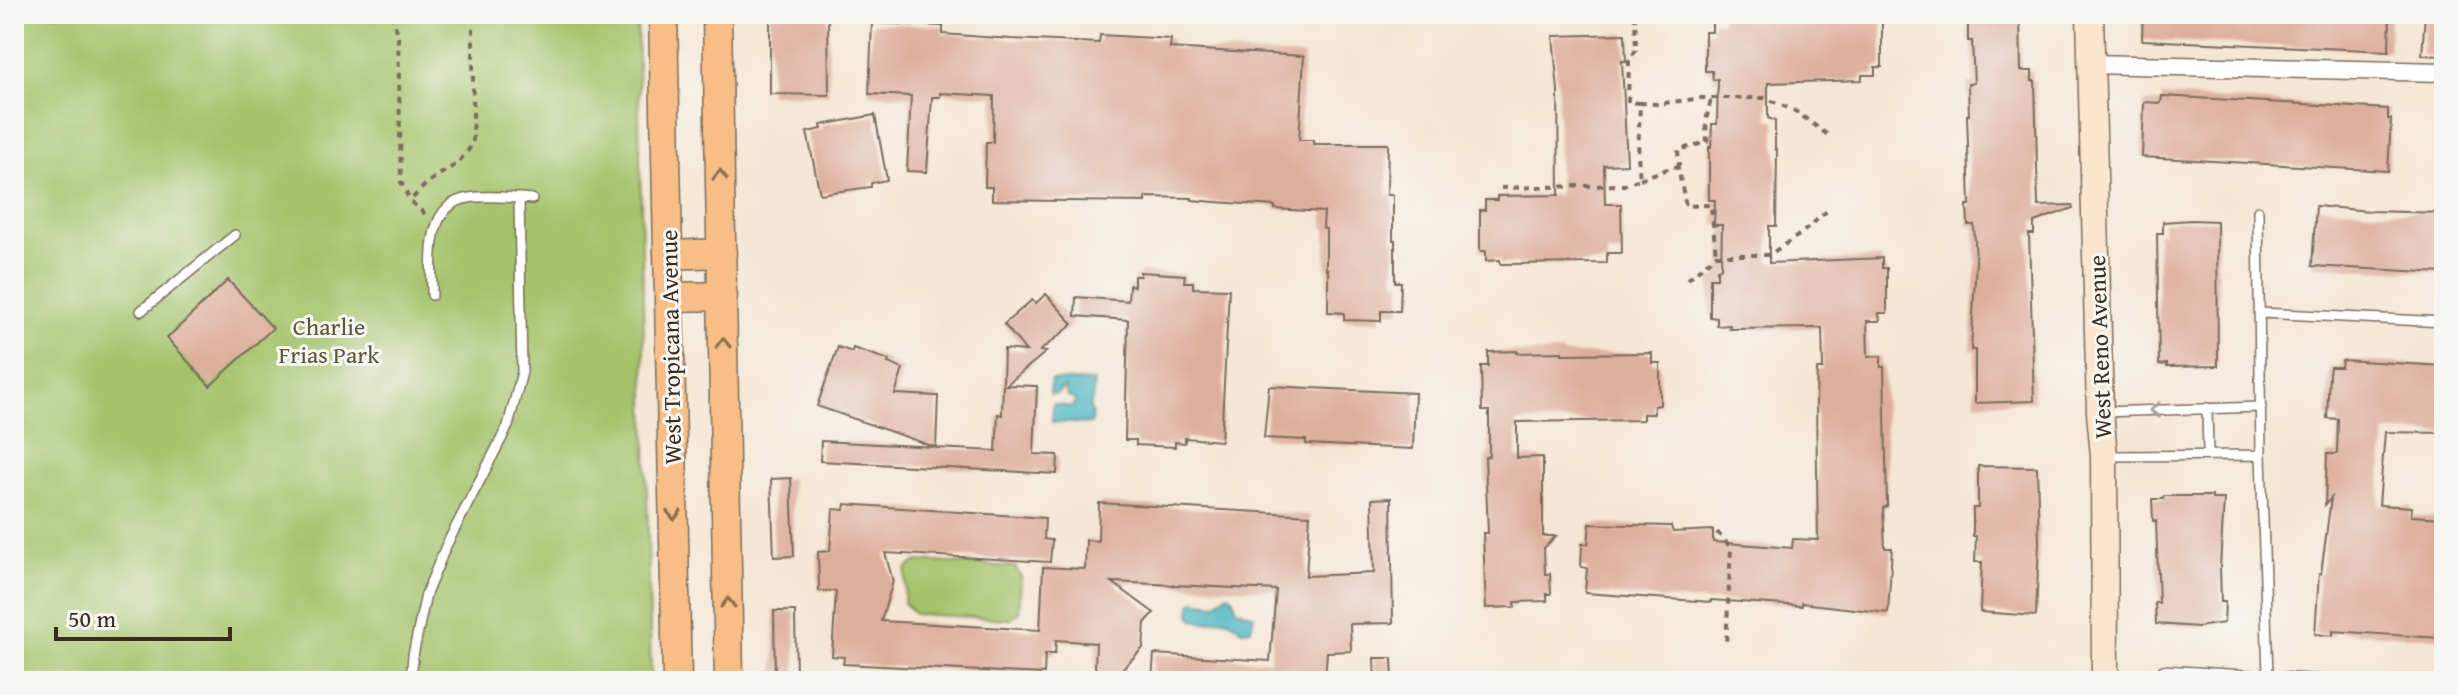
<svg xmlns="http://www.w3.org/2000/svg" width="2458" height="695" viewBox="0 0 2458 695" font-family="'Gentium Book Plus',serif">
  <rect width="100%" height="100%" fill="#f6f6f2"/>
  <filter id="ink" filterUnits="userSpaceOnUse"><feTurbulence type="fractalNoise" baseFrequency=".0125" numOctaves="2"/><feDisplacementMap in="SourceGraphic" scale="16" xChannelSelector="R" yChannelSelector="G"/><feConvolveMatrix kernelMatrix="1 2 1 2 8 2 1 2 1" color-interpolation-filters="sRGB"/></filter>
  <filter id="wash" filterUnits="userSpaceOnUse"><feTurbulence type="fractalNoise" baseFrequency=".006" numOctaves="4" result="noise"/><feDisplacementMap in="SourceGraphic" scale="32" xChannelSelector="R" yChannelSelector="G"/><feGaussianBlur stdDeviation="1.8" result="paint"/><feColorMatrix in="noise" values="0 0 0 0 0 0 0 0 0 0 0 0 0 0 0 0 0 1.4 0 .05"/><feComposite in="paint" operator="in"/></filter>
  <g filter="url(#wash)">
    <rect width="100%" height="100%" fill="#f5e6d3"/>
    <path fill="#a5c36b" stroke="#707644" stroke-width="2" d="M14 14H637L651 681H14Z
      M917 561 1015 567 1021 577 1019 612 1011 619 914 614 904 603 906 569Z"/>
    <path fill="#48b6c2" stroke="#427070" stroke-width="2" d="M1051 380 1094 382 1092 401 1089 407 1092 412 1091 424 1052 422 1053 404 1073 407 1075 400 1068 396 1064 387 1057 394H1050Z
      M1228 594 1232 596 1237 609 1254 615 1251 629 1242 630C1218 607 1218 628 1194 620L1191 614V604L1194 601 1215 604Z"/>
    <g id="blocks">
      <path fill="#deae9c" d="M770 14H828L829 95 770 94Z
        M1877 14V22H1882V67H1875V75H1862V80L1768 83V118L1775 121V149H1777L1776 226H1769V263L1882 258V268H1887V313H1879L1880 321H1867L1868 356H1881V367H1884L1887 506 1883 508 1885 548H1892L1888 613 1802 603V606L1711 600V602L1585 593 1587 568 1581 567 1582 544H1588L1590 524 1671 526 1673 532 1713 530V542L1792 548 1793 539 1818 540 1816 401 1817 369H1823L1822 328 1729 329 1730 325 1717 326V318L1710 317V278H1717V269L1721 268 1722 225H1714L1715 200H1709V147H1711L1712 124H1717L1718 79 1713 80 1712 71H1705V32H1712V22H1722V17Z
        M1980 14H2020L2021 71H2032V81H2035L2038 206 2072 205 2073 208 2034 222V234H2029L2034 401 1975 403V350H1971L1976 261 1974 225H1968L1967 205H1970L1967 115H1969L1968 84 1974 83 1972 41H1968V22H1980Z
        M2143 14H2390L2389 51 2142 40Z
        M2425 14H2444V56L2422 55Z
        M872 23 943 26V34L1011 39 1099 43 1100 35 1171 39 1170 48 1304 56 1299 140H1313V144H1388L1387 195H1393V240H1395V282H1401L1400 311H1381V321L1344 320V313L1328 312V269H1326V229L1323 228 1324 212 1275 209V206L1215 202 1192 200V198L1146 197V202L992 200V187H985L986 142H993L994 96 940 93V97H932L927 172 907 171 911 96 869 94Z
        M1625 34 1626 61H1622L1627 164 1604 165 1605 204H1621L1622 253H1607V263L1500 264V260L1486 261V251H1480V210H1485V200H1497V196L1559 195 1558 91 1553 36Z
        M2162 96 2388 109V119H2391L2388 171 2142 157 2144 102 2161 103Z
        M875 115 887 180 871 183V187L820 194 807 132 822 129 821 125Z
        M2316 206 2369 211 2444 213V273L2312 266Z
        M2192 220 2217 221 2218 366 2167 367V364L2159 365 2157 233H2163V222Z
        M1140 272 1185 275 1184 282H1193V288L1229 289 1221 441 1185 438V443L1175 442V447L1136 445V440H1125L1128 320 1075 316 1076 297 1128 301 1129 285 1134 286V276H1140Z
        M228 280 273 328 210 386 167 338Z
        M1046 294 1073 324 1040 351 1046 352 1006 385 1037 386 1034 454 1058 455 1057 474 820 461 821 441 935 447 817 406 838 347 852 352 853 348 889 360 888 363 903 369 895 394 938 396 936 448 996 451 998 414 1002 415 1004 349 1026 351 1004 324 1032 300 1036 303Z
        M1517 351V353L1562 352V354L1652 353V363H1660V405L1654 406V414H1643V420L1517 422V458L1543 457V536H1556L1544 548 1545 574H1550L1551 594H1547V601L1515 602V607L1486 608 1483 533H1488L1485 457 1489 456V411H1482L1481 366H1488V352Z
        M2342 360 2444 366V433L2385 432 2379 505 2412 507 2411 516 2444 518 2440 638 2333 631V636L2315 634 2319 574H2321L2331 498 2325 505 2327 454H2337L2338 419 2327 418 2329 373 2330 367H2341Z
        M1269 386 1415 393 1413 449 1306 444V440L1264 438Z
        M1978 466 2037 467 2039 543 2036 616 1980 612 1982 562H1975L1976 536H1973V508H1978Z
        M791 478 794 556 774 557 771 479Z
        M2164 496H2212V499H2224L2220 567 2221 602H2225L2224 623 2198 627 2156 624 2155 603H2159L2156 521H2153L2152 499H2163Z
        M1391 498 1393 623 1350 624 1351 651 1327 652 1325 681H1152L1154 654 1270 661 1276 590 1112 582 1154 613 1145 623 1143 648 1117 674 1101 673 1095 667 1096 643 1056 640 1055 654H1045L1044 674 843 664 844 657 832 656 836 591H819L818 552 830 551 833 509 844 510 845 504 1045 518 1044 539 1052 540 1050 562 885 553 893 581 881 621 1040 630 1043 567 1085 569 1086 540 1098 541 1099 503 1310 515 1306 576 1374 573 1372 499Z
        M774 611H795L796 681H775Z
        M1374 658H1392L1393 681H1375Z"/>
    </g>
  </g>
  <g filter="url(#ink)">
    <use href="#blocks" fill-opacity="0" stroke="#7c6c5d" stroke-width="2"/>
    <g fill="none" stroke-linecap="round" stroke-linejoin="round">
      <g stroke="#7c6c5d" stroke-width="12">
        <path id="lane" d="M2258 211 2261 455 2268 676
          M432 295C432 263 424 204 469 198 489 195 512 198 532 199
          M141 311 235 235
          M2260 313 2444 322
          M2207 408 2208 455
          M2101 412 2261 407
          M2108 456 2261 455
          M2163 670 2342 681
          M411 681 413 655 426 594 446 546 508 426 522 372 519 198"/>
      </g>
      <g stroke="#7c6c5d" stroke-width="21">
        <path id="street" d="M2090 64 2444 72"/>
      </g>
      <g stroke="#7c6c5d" stroke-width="29">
        <path id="secondary" d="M2090 14 2100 412 2104 456 2105 681"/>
      </g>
      <g stroke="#7c6c5d" stroke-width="31">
        <path id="primary" d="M663 14 677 681
          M717 14 729 681
          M669 255 722 253
          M670 297 723 296"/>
      </g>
      <path stroke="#7c6c5d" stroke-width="4" stroke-dasharray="6 6" stroke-linecap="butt" d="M391 14 398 34 401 182 410 201
        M1635 14 1636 50 1629 61 1628 102 1640 103
        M1676 167 1679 164 1678 150 1707 142 1706 121 1711 99
        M1640 179 1673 167 1678 168 1686 206 1711 205 1716 255
        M1501 188 1624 185 1640 179 1638 155 1640 103 1657 104 1702 98H1765L1795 111 1828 135
        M425 214 410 201 428 182 458 163 473 144V14
        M1688 279 1716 255H1769L1802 233 1829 209
        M1717 532 1731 548 1726 645"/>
      <use href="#lane" stroke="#fff" stroke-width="9"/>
      <use href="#street" stroke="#fff" stroke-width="18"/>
      <use href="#secondary" stroke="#fce5cf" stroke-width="26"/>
      <use href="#primary" stroke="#f7be87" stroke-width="28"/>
    </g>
    <defs><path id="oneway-chevron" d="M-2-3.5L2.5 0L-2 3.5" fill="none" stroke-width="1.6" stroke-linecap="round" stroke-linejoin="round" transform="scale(2)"/></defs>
    <g stroke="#906d4d">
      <use href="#oneway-chevron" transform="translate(720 175) rotate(-91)"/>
      <use href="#oneway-chevron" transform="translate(723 343) rotate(-91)"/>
      <use href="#oneway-chevron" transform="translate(674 515) rotate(89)"/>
      <use href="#oneway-chevron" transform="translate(728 603) rotate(-91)"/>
    </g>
    <use stroke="#a79f9a" href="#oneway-chevron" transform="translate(2155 410) rotate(178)"/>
  </g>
  <g text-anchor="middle" stroke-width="6" stroke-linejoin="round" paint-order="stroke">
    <g font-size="24" fill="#5b5835" stroke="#f6f6f2">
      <text x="329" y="335">Charlie<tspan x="329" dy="28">Frias Park</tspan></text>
    </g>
    <g font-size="24" fill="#3b2a1e" stroke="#f6f6f2">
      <text transform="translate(671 347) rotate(-91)" y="8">West Tropicana Avenue</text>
      <text transform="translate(2100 347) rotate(-92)" y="8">West Reno Avenue</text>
    </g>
  </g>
  <rect width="2458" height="695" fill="none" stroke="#f6f6f2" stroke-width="48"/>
  <path d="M56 627v12h174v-12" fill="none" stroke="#3b2a1e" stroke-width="4"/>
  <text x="68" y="627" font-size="24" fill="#3b2a1e" stroke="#f6f6f2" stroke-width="6" paint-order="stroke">50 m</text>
</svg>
